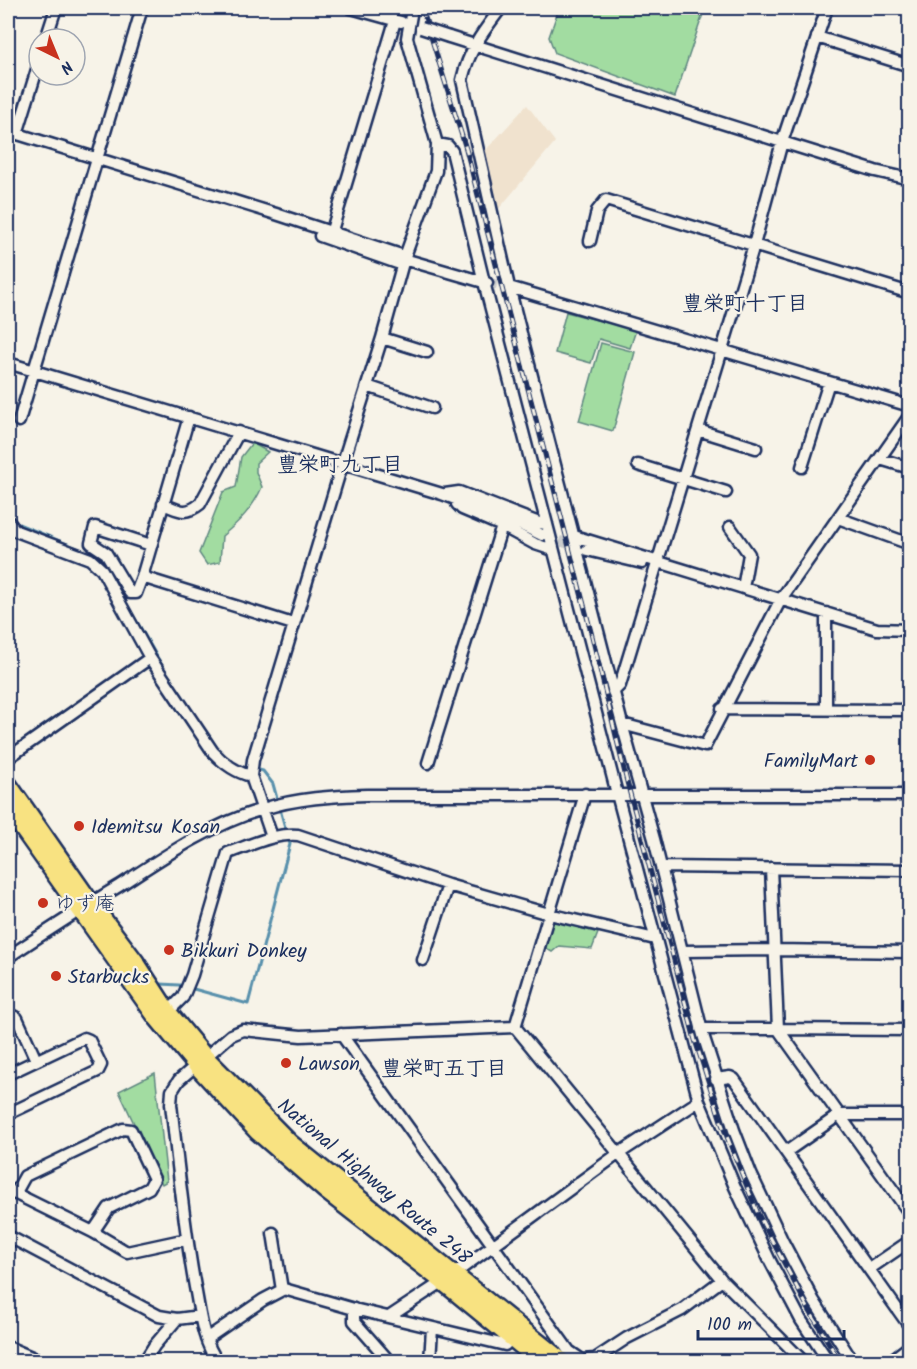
<svg xmlns="http://www.w3.org/2000/svg" width="917" height="1369" viewBox="0 0 917 1369" font-family="Kalam,'Klee One',sans-serif">
  <rect width="100%" height="100%" fill="#f7f3e8"/>
  <filter id="ink" filterUnits="userSpaceOnUse"><feTurbulence type="fractalNoise" baseFrequency=".0167" numOctaves="2"/><feDisplacementMap in="SourceGraphic" scale="12" xChannelSelector="R" yChannelSelector="G"/><feConvolveMatrix kernelMatrix="1 2 1 2 8 2 1 2 1" color-interpolation-filters="sRGB"/></filter>
  <g filter="url(#ink)">
    <path fill="#f0e2ce" d="M527 105 555 142 497 211 485 151Z"/>
    <path fill="#a2dca1" stroke="#5e8680" stroke-width="1.5" d="M559 8H705L675 97 555 53 549 37Z
      M566 312 636 330 630 348 599 339 591 363 555 353Z
      M601 343 635 352 613 431 579 421Z
      M252 443 268 452 256 463V472L262 487C253 508 239 522 222 536L220 562 207 565 199 553 223 492 236 487 241 457Z
      M553 920 598 933 592 949 559 946 552 952 545 948Z
      M155 1073 167 1181 162 1184 119 1091Z"/>
    <g fill="none" stroke-linecap="round" stroke-linejoin="round">
      <path stroke="#5990ac" stroke-width="3" d="M16 523 96 556 101 563
        M113 580 168 676
        M255 769 263 771 273 784 286 831
        M161 984 179 985 248 1004 290 844 288 838"/>
      <path stroke="#cbcccc" stroke-width="10" stroke-dasharray="10 5" stroke-linecap="butt" d="M487 283 509 287
        M545 536 584 549"/>
      <g stroke="#1b2f5e" stroke-width="15">
        <path id="minor" d="M351 8 401 22
          M501 8C483 32 469 49 462 80L509 287 622 724 654 839 703 1035 734 1130 751 1174 782 1240 814 1301 853 1362
          M449 37 782 142 875 171 910 179
          M817 37 910 66
          M46 39 56 8
          M8 131 276 214 401 255 404 259 487 283
          M17 134 39 63
          M437 144 448 146 452 151 484 282 617 794 699 1101 735 1187 769 1259 801 1320 829 1362
          M333 227 395 21
          M320 236 397 263 404 259
          M590 241 597 211 606 200 910 293
          M509 287 910 406
          M382 338 427 352
          M8 363 442 494 509 519 542 535
          M367 386 432 408
          M19 421 142 8
          M698 430 756 448
          M880 459 910 468
          M638 465 726 492
          M802 467 829 382
          M445 494 459 492 539 523 547 524
          M163 504C179 510 185 516 200 504L239 432
          M457 504 462 509 502 526 535 544 553 550
          M838 518 910 544
          M8 521 16 531 90 559 102 570 150 658 213 752C224 764 235 772 251 776
          M730 527 749 554 743 588
          M574 536 877 629 910 630
          M151 545 95 527 91 543 106 553 130 593H136L142 577 189 417
          M587 550 642 563
          M142 577 293 624
          M613 692 620 685 754 245 782 142 827 8
          M722 709 910 710
          M826 710V613
          M622 724 705 746 781 599 910 415
          M8 758 150 658
          M428 763 502 526
          M272 837 251 776 253 760 342 465 382 338 404 259 436 171 437 144 407 38 411 15 409 8
          M661 867 910 870
          M771 868 778 1029 910 1030
          M682 951 775 950 910 952
          M8 957C44 933 81 909 119 886 165 856 210 825 263 809 297 798 333 796 367 795H910
          M423 960 448 885
          M168 1012 183 997 192 975 228 853C251 845 274 833 298 835L448 885 549 914 655 939
          M8 1018 13 1016 17 1018 36 1060
          M515 1027 722 1280 804 1362
          M515 1027 585 794
          M701 1029H778L910 1214
          M341 1034 569 1351 582 1360 595 1359 627 1338 682 1310 722 1280
          M8 1074 84 1038 89 1040 101 1065 98 1071 8 1114
          M716 1079 730 1077 734 1079 910 1327
          M786 1152 839 1115H910
          M8 1190 93 1232 127 1252 187 1239
          M15 1194 25 1176 123 1129 131 1130 154 1179 149 1188 109 1208 93 1232
          M273 1233 282 1290
          M8 1236 159 1316 177 1319 200 1316
          M869 1269 910 1241
          M354 1309V1321L390 1362
          M389 1317 454 1274 618 1154 699 1101
          M206 1339 263 1300 284 1289 354 1309 505 1345 512 1338
          M8 1347 43 1362
          M144 1362 154 1346 177 1319
          M218 1362C202 1341 200 1312 195 1287 184 1227 178 1165 171 1104L172 1091 179 1080 231 1035 243 1030 301 1036 515 1027
          M430 1362 432 1328
          M889 1362 910 1346"/>
      </g>
      <g stroke="#1b2f5e" stroke-width="21">
        <path id="highway" d="M8 784 91 903 135 961 168 1012 205 1057 290 1143 563 1362
          M8 808 157 1018 196 1065 258 1132 326 1191 442 1281 541 1362"/>
      </g>
      <use href="#minor" stroke="#f7f3e8" stroke-width="10"/>
      <use href="#highway" stroke="#f8e281" stroke-width="16"/>
      <g stroke="#1b2f5e" stroke-width="5">
        <path id="rail" d="M422 8 466 149 591 632 627 782 695 1040 722 1124 758 1214 808 1308 840 1362"/>
      </g>
      <use href="#rail" stroke="#f7f3e8" stroke-width="3" stroke-dasharray="9" stroke-linecap="butt"/>
      <g stroke="#1b2f5e" stroke-width="15" stroke-linecap="butt">
        <path id="minor-bridge" d="M421 28 449 37"/>
      </g>
      <use href="#minor-bridge" stroke="#f7f3e8" stroke-width="10"/>
    </g>
  </g>
  <g fill="#c8321e" stroke="#f7f3e8" stroke-width="2">
    <circle cx="870" cy="760" r="6"/>
    <circle cx="79" cy="826" r="6"/>
    <circle cx="43" cy="903" r="6"/>
    <circle cx="169" cy="950" r="6"/>
    <circle cx="56" cy="976" r="6"/>
    <circle cx="286" cy="1063" r="6"/>
  </g>
  <g text-anchor="middle" stroke-width="4.5" stroke-linejoin="round" paint-order="stroke">
    <g font-size="20" fill="#1b2f5e" stroke="#f7f3e8" text-anchor="start">
      <text x="858" y="767" text-anchor="end">FamilyMart</text>
      <text x="91" y="833">Idemitsu Kosan</text>
      <text x="55" y="910">ゆず庵</text>
      <text x="181" y="957">Bikkuri Donkey</text>
      <text x="68" y="983">Starbucks</text>
      <text x="298" y="1070">Lawson</text>
    </g>
    <g font-size="20" fill="#1b2f5e" stroke="#f7f3e8">
      <text transform="translate(375 1181) rotate(40)" y="7">National Highway Route 248</text>
    </g>
    <g font-size="21" font-weight="bold" fill="#1b2f5e" stroke="#f7f3e8">
      <text x="745" y="310">豊栄町十丁目</text>
      <text x="340" y="471">豊栄町九丁目</text>
      <text x="444" y="1075">豊栄町五丁目</text>
    </g>
  </g>
  <rect width="917" height="1369" fill="none" stroke="#f7f3e8" stroke-width="30"/>
  <rect x="15" y="15" width="887" height="1339" fill="none" stroke="#1b2f5e" stroke-width="2" filter="url(#ink)"/>
  <g transform="translate(57 57) rotate(137)"><circle r="28" fill="#f7f3e8" stroke="#9fa5b1" stroke-width="1.5"/>
  <path d="M0-4.5L10 22L0 15L-10 22Z" fill="#c8321e"/>
  <text y="-9" font-size="16" font-weight="bold" text-anchor="middle" fill="#1b2f5e">N</text>
  </g>
  <path d="M698 1330v9h146v-9" fill="none" stroke="#1b2f5e" stroke-width="3"/>
  <text x="707" y="1330" font-size="18" fill="#1b2f5e" stroke="#f7f3e8" stroke-width="4.5" paint-order="stroke">100 m</text>
</svg>
